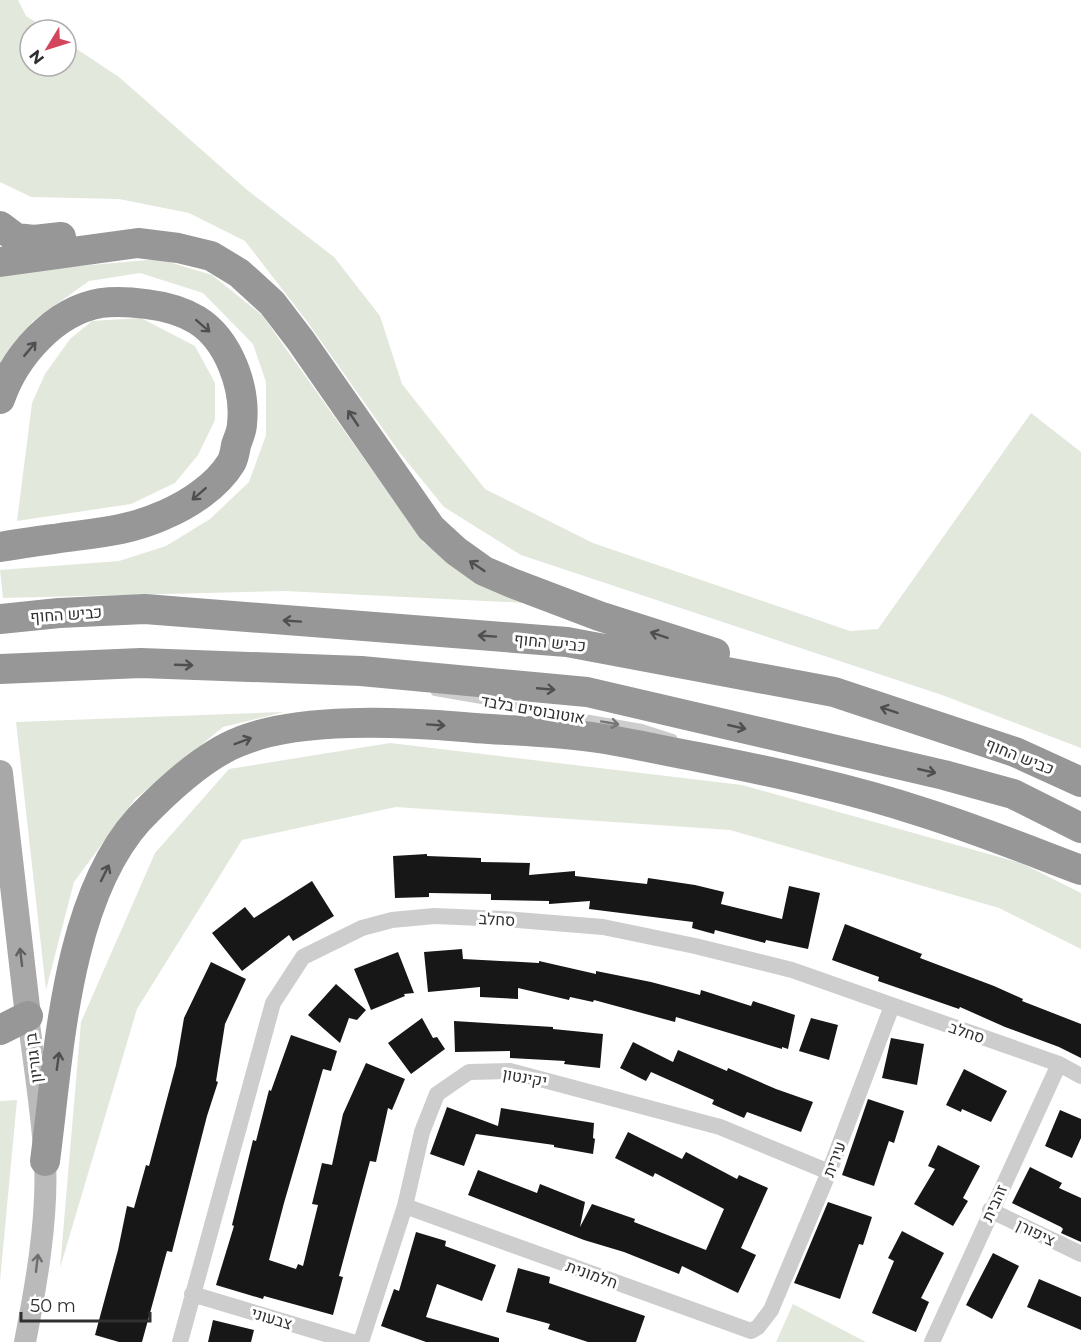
<svg xmlns="http://www.w3.org/2000/svg" width="1081" height="1342" viewBox="0 0 1081 1342" font-family="Montserrat,Heebo,sans-serif">
  <rect width="100%" height="100%" fill="#fff"/>
  <path fill="#e3e8dc" d="M0 0H18L26 16 48 30H30V66H66V42L119 77 246 189 334 257 380 316 402 384 485 489 593 543 850 631 878 629 1031 413 1081 452V748L942 695 521 555 444 507 400 453 306 320 245 241 189 213 119 199 31 197 0 182Z
    M159 259 212 275 262 315 424 543 474 578 526 603 285 591 3 598 0 570 119 561 166 546 210 519 249 482 266 435V382L253 344 203 293 140 273 89 281 33 321 0 368V273Z
    M141 318 195 346 215 383V420L198 455 175 483 131 504 17 521 32 403 45 374 70 339 92 321Z
    M284 712 223 727 135 799 74 882 46 990 16 722Z
    M390 743 742 785 1021 863 1081 893V949L999 908 730 830 396 807 242 840 137 1009 60 1268 81 1022 155 853 229 769Z
    M17 1100 0 1281V1101Z
    M793 1304 866 1342H776Z"/>
  <path fill="#171717" d="M427 854V856L481 858V862L530 863 529 875 575 871V876L647 884 648 878 695 885 724 892 721 904 782 919 789 886 820 893 808 949 766 940 765 943 715 930 714 934 692 928 693 922 589 909 590 901 549 904V901L491 900V894L429 893V897L395 898 393 856Z
    M312 881 334 916 293 941 289 935 242 971 212 933 245 907 254 918Z
    M845 924 922 954 920 958 994 986 1023 999 1022 1001 1081 1024V1058L1059 1047 1005 1027 960 1007 959 1009 878 981 879 977 832 960Z
    M462 949 463 959 539 963V961L596 974V971L651 982 700 995 701 990 751 1006 753 1001 795 1015 788 1049 782 1047V1049L676 1017 675 1022 594 1000 593 1002 570 997 569 1000 518 988V999L480 997V987L428 992 424 952Z
    M398 952 414 993 404 994 405 996 371 1010 354 969Z
    M211 962 246 979 225 1024 216 1081 218 1082 207 1116 172 1252 167 1251 142 1342H119L95 1335 118 1250 127 1206 134 1208 146 1165 149 1166 176 1065 184 1018Z
    M336 984 366 1010 357 1020 349 1018 340 1043 308 1015Z
    M422 1018 433 1038 437 1037 445 1049 411 1074 388 1043Z
    M811 1018 838 1025 829 1060 799 1051Z
    M454 1021 553 1027V1029L603 1034 600 1068 564 1064 565 1061 510 1058V1051L455 1052Z
    M291 1035 337 1051 331 1071 323 1069 284 1203 269 1260 296 1269 298 1264 303 1266 318 1205 312 1204 322 1163 332 1165 343 1114 366 1063 405 1079 392 1110 388 1108 376 1162 370 1161 339 1276 343 1277 333 1315 264 1296 263 1299 216 1285 234 1226 232 1225 253 1140 256 1141 269 1090 271 1091Z
    M891 1038 924 1044 917 1085 882 1078Z
    M633 1042 673 1062 678 1050 727 1071 728 1068 776 1089 813 1102 801 1132 747 1112 744 1118 712 1104 714 1100 651 1072 646 1081 620 1068Z
    M964 1069 1007 1091 991 1122 962 1109 961 1112 946 1105Z
    M868 1099 904 1111 894 1143 889 1141 874 1186 842 1175Z
    M447 1107 498 1126 501 1108 594 1123 593 1138 595 1139 593 1154 554 1147V1145L476 1134 464 1166 430 1154Z
    M1060 1110 1081 1119V1138L1072 1158 1045 1146Z
    M628 1132 682 1159 686 1152 737 1179 739 1175 768 1188 741 1248 756 1255 738 1293 682 1266 679 1274 624 1252 584 1240 468 1195 478 1170 537 1193 540 1184 585 1202 580 1227 592 1204 635 1219 634 1222 706 1250 724 1209 655 1173 653 1177 615 1158Z
    M938 1145 980 1166 963 1198 968 1201 953 1226 914 1204 935 1169 928 1166Z
    M1030 1167 1062 1183 1059 1188 1081 1198V1242L1061 1233 1063 1229 1061 1227 1012 1203Z
    M828 1202 872 1217 863 1245 859 1244 840 1299 794 1283Z
    M902 1231 944 1253 921 1298 929 1302 916 1332 872 1313 894 1261 888 1258Z
    M416 1232 446 1241 445 1246 496 1265 482 1301 437 1284 426 1317 499 1338V1342H426L381 1326 394 1289 399 1291Z
    M993 1253 1019 1266 992 1319 966 1305Z
    M518 1268 550 1277 549 1283 645 1316 636 1342H588L548 1329 550 1324 506 1312Z
    M1039 1279 1081 1297V1330L1027 1307Z
    M213 1320 254 1330 251 1342H208Z"/>
  <g fill="none" stroke-linecap="round" stroke-linejoin="round">
    <path stroke="#cdcdcd" stroke-width="8" d="M435 692 642 728 673 738"/>
    <path stroke="#cdcdcd" stroke-width="16" d="M405 1206 751 1331 758 1327 771 1310 829 1172 892 1006
      M990 1210 1081 1254
      M192 1294 352 1342
      M180 1342 273 1003 303 957 362 928 392 920 434 916 505 919 603 927 695 946 792 970 1059 1064 1081 1076
      M361 1342 405 1206 422 1132 437 1094 469 1072 510 1071 720 1127 829 1172
      M932 1342 1059 1064"/>
    <path stroke="#bababa" stroke-width="22" d="M25 1342C36 1286 48 1218 45 1161 42 1112 34 1064 28 1016"/>
    <path stroke="#a8a8a8" stroke-width="26" d="M0 773 28 1016"/>
    <path stroke="#979797" stroke-width="30" d="M0 226 16 238 34 240 61 237
      M0 262 138 243 178 248 211 256 239 273 272 303 301 341 431 528 456 551 484 571 512 583 599 616 715 653
      M0 399C15 356 54 311 101 303 116 301 131 302 146 304 163 306 182 311 197 320 229 340 246 388 242 424 242 431 238 439 236 445 235 451 234 458 231 463 217 486 188 505 164 515 126 532 94 533 54 539 36 541 18 544 0 547
      M0 619 59 613 145 609 567 642 834 692 1015 752 1081 782
      M0 669 141 663 361 671 587 692 944 775 1013 794 1081 828
      M0 1030 28 1016
      M45 1161C59 1056 65 901 139 819 165 792 206 754 241 741 300 717 399 722 463 727 507 731 554 731 598 738 631 743 665 751 698 757 773 772 849 788 922 812 976 829 1028 850 1081 870"/>
  </g>
  <defs><path id="oneway-shaft" d="M-6 0H5M1.5-3L5.5 0L1.5 3" fill="none" stroke-width="1.6" stroke-linecap="round" stroke-linejoin="round" transform="scale(1.5)"/></defs>
  <g stroke="#4f4f4f">
    <use href="#oneway-shaft" transform="translate(203 326) rotate(41)"/>
    <use href="#oneway-shaft" transform="translate(30 349) rotate(-50)"/>
    <use href="#oneway-shaft" transform="translate(353 418) rotate(-124)"/>
    <use href="#oneway-shaft" transform="translate(199 494) rotate(139)"/>
    <use href="#oneway-shaft" transform="translate(477 566) rotate(-146)"/>
    <use href="#oneway-shaft" transform="translate(292 621) rotate(-176)"/>
    <use href="#oneway-shaft" transform="translate(659 635) rotate(-162)"/>
    <use href="#oneway-shaft" transform="translate(487 636) rotate(-176)"/>
    <use href="#oneway-shaft" transform="translate(184 665) rotate(2)"/>
    <use href="#oneway-shaft" transform="translate(546 689) rotate(5)"/>
    <use href="#oneway-shaft" transform="translate(889 710) rotate(-162)"/>
    <use href="#oneway-shaft" transform="translate(436 725) rotate(4)"/>
    <use href="#oneway-shaft" transform="translate(737 727) rotate(13)"/>
    <use href="#oneway-shaft" transform="translate(243 741) rotate(-21)"/>
    <use href="#oneway-shaft" transform="translate(927 771) rotate(13)"/>
    <use href="#oneway-shaft" transform="translate(105 873) rotate(-64)"/>
    <use href="#oneway-shaft" transform="translate(58 1061) rotate(-82)"/>
  </g>
  <use stroke="#777" href="#oneway-shaft" transform="translate(610 723) rotate(10)"/>
  <use stroke="#606060" href="#oneway-shaft" transform="translate(21 957) rotate(-97)"/>
  <use stroke="#6e6e6e" href="#oneway-shaft" transform="translate(37 1263) rotate(-83)"/>
  <g text-anchor="middle" stroke-width="6" stroke-linejoin="round" paint-order="stroke">
    <g font-size="16" fill="#303030" stroke="#fff">
      <text transform="translate(66 614) rotate(-4)" y="6">כביש החוף</text>
      <text transform="translate(550 642) rotate(6)" y="6">כביש החוף</text>
      <text transform="translate(533 709) rotate(10)" y="6">אוטובוסים בלבד</text>
      <text transform="translate(1020 756) rotate(22)" y="6">כביש החוף</text>
      <text transform="translate(497 919) rotate(3)" y="6">סחלב</text>
      <text transform="translate(967 1032) rotate(19)" y="6">סחלב</text>
      <text transform="translate(33 1058) rotate(-97)" y="6">בן גוריון</text>
      <text transform="translate(525 1077) rotate(10)" y="6">יקינטון</text>
      <text transform="translate(834 1159) rotate(-69)" y="6">עירית</text>
      <text transform="translate(994 1203) rotate(-65)" y="6">זהבית</text>
      <text transform="translate(1036 1232) rotate(26)" y="6">ציפורן</text>
      <text transform="translate(592 1274) rotate(20)" y="6">חלמונית</text>
      <text transform="translate(272 1318) rotate(17)" y="6">צבעוני</text>
    </g>
  </g>
  <g transform="translate(48 48) rotate(232)"><circle r="28" fill="#ffffff" stroke="#acacac" stroke-width="1.5"/>
  <path d="M0-4.5L10 22L0 15L-10 22Z" fill="#d3455a"/>
  <text y="-9" font-size="16" font-weight="bold" text-anchor="middle" fill="#303030">N</text>
  </g>
  <path d="M21 1312v9h129v-9" fill="none" stroke="#303030" stroke-width="3"/>
  <text x="30" y="1312" font-size="18" fill="#303030" stroke="#ffffff" stroke-width="4.5" paint-order="stroke">50 m</text>
</svg>
